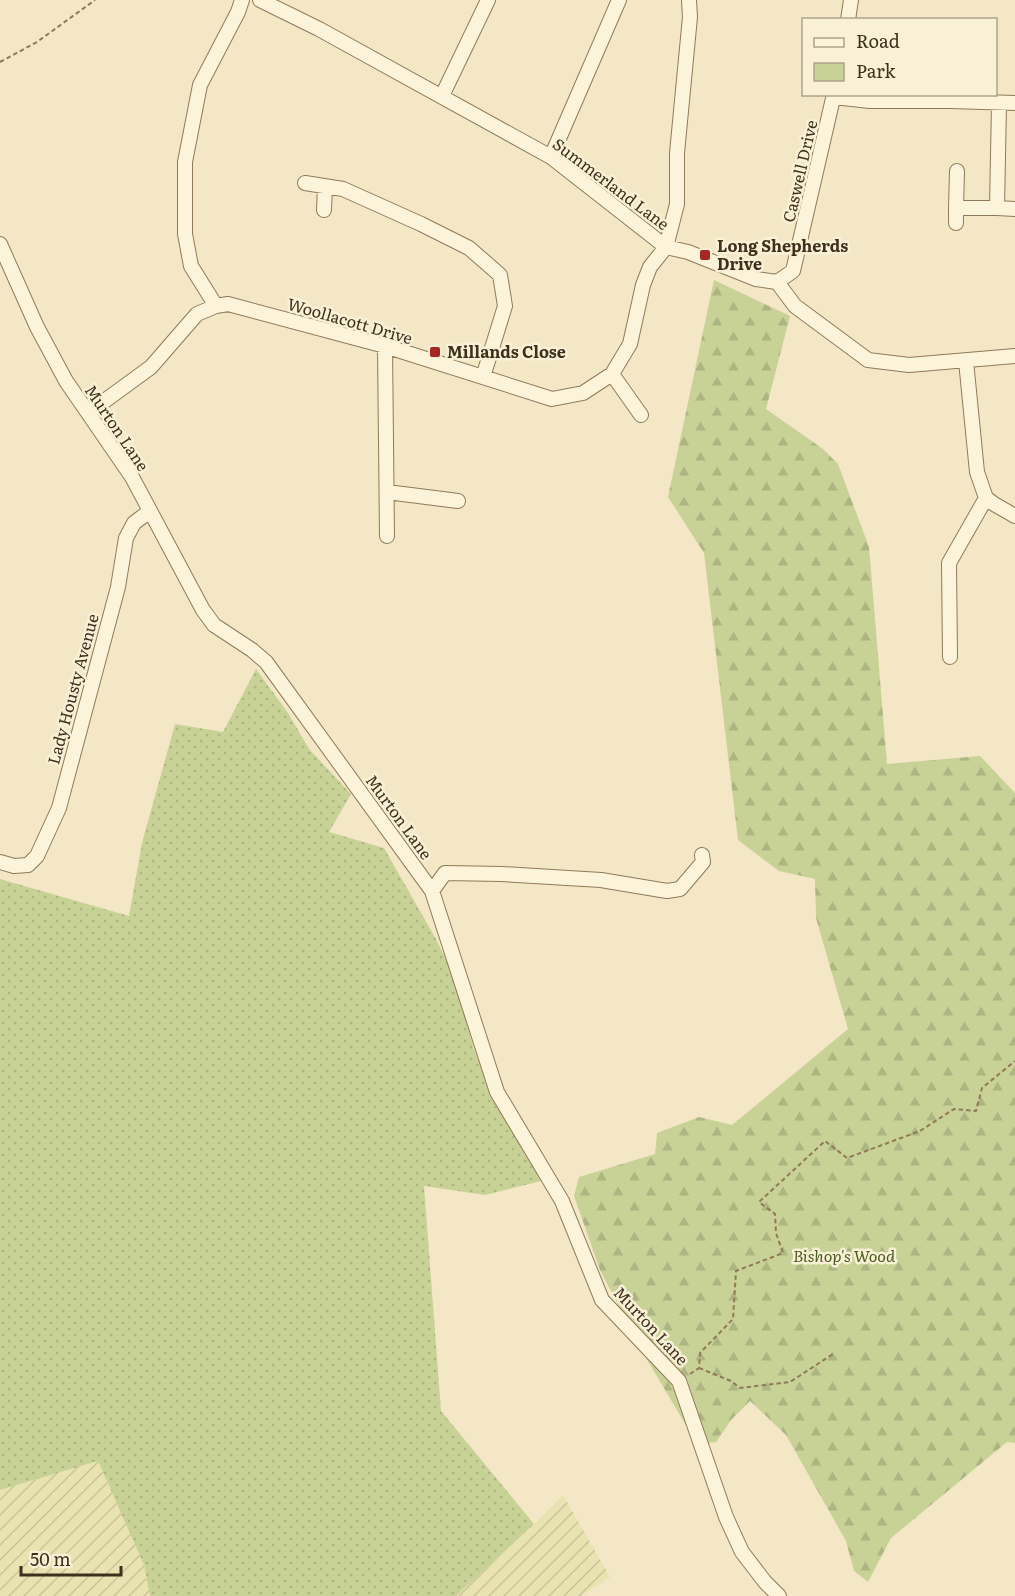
<svg xmlns="http://www.w3.org/2000/svg" width="1015" height="1596" viewBox="0 0 1015 1596" font-family="Literata,serif">
  <defs>
    <pattern id="farmland-furrows" width="10" height="10" patternUnits="userSpaceOnUse" patternTransform="scale(1.5)"><rect width="10" height="10" fill="#e9e3b1"/><path d="M-1 1l2-2M0 10L10 0M9 11l2-2" fill="none" stroke="#c9c398"/></pattern>
    <pattern id="green-dots" width="8" height="8" patternUnits="userSpaceOnUse" patternTransform="scale(1.5)"><rect width="8" height="8" fill="#c8d297"/><path d="M2 2h.1M6 6h.1" fill="none" stroke="#adb582" stroke-width="1.8" stroke-linecap="round"/></pattern>
    <pattern id="forest-firs" width="22" height="20" patternUnits="userSpaceOnUse" patternTransform="scale(1.5)"><rect width="22" height="20" fill="#c8d297"/><path d="M5 1l3.5 6h-7zM16 11l3.5 6h-7z" fill="#adb582"/></pattern>
  </defs>
  <rect width="100%" height="100%" fill="#f3e7c5"/>
  <path fill="url(#farmland-furrows)" d="M98 1461 144 1565 150 1596H0V1490Z
    M563 1495 610 1577 581 1596H456L534 1524Z"/>
  <path fill="url(#green-dots)" d="M256 669 288 713 309 749 351 794 329 832 384 848 436 939 453 974 474 1049 493 1096 541 1181 485 1195 424 1186 441 1411 534 1524 456 1596H150L144 1565 98 1461 0 1490V879L129 916 142 843 175 724 223 732Z"/>
  <path fill="url(#forest-firs)" d="M714 280 790 316 766 409 823 449 838 464 869 547 887 764 980 756 1015 793V1443L1007 1442 891 1538 868 1582 854 1571 846 1541 786 1435 750 1401 731 1420 716 1442 697 1444 642 1351 600 1270 574 1196 579 1177 655 1154 657 1133 699 1117 732 1125 848 1029 816 918 815 879 779 871 738 840 704 553 668 497Z"/>
  <g fill="none" stroke-linecap="round" stroke-linejoin="round">
    <g stroke="#907959" stroke-width="16">
      <path id="minor" d="M260 0 319 29 551 157 666 247 688 252 756 279 777 282 795 306 868 360 909 365 1015 356
        M848 20 851 0
        M442 96 488 0
        M834 97 870 101H950L1015 103
        M551 157 619 0
        M957 171 956 208H997L999 103
        M305 183 343 189 421 224 469 248 500 275 505 306 483 377
        M997 208 1015 209
        M324 210 325 187
        M956 223V208
        M0 244 37 327 66 381 132 477 203 610 214 625 252 650 266 662 432 891 497 1092 562 1201 602 1300 679 1381 726 1517 742 1552 765 1582 779 1596
        M666 247 677 204V153L690 17 689 0
        M777 282 793 271 834 94
        M216 306 191 266 185 234V162L200 85 238 12 242 0
        M385 346 387 536
        M612 374 641 415
        M88 413 151 367 197 314 216 306 228 304 385 346 552 399 583 393 612 374 630 344 643 285 650 267 666 247
        M387 492 458 501
        M986 498 994 504 1015 516
        M950 657 949 563 986 498 977 472 966 361
        M0 862 14 866 28 865 37 856 59 808 118 587 126 538 134 523 150 511
        M432 891 445 873 502 874 601 880 667 891 680 889 703 862 702 855"/>
    </g>
    <path stroke="#907959" stroke-width="2" stroke-dasharray="4.5 3" stroke-linecap="butt" d="M0 62 37 42 95 0
      M699 1368 731 1381 740 1388 790 1382 833 1354
      M690 1374 699 1368 700 1353 733 1319 736 1271 783 1253 776 1233 775 1214 759 1202 825 1141 847 1158 920 1131 954 1109 976 1111 982 1088 1015 1061"/>
    <use href="#minor" stroke="#fcf4da" stroke-width="14"/>
  </g>
  <g fill="#a52822" stroke="#f9f1d6" stroke-width="2">
    <rect x="699" y="249" width="12" height="12" rx="3"/>
    <rect x="429" y="346" width="12" height="12" rx="3"/>
  </g>
  <g text-anchor="middle" stroke-width="5" stroke-linejoin="round" paint-order="stroke">
    <g font-size="16" fill="#3f301e" stroke="#f9f1d6">
      <text transform="translate(800 171) rotate(-77)" y="6">Caswell Drive</text>
      <text transform="translate(611 184) rotate(37)" y="6">Summerland Lane</text>
      <text transform="translate(350 321) rotate(16)" y="6">Woollacott Drive</text>
      <text transform="translate(117 428) rotate(56)" y="6">Murton Lane</text>
      <text transform="translate(73 689) rotate(-75)" y="6">Lady Housty Avenue</text>
      <text transform="translate(399 817) rotate(54)" y="6">Murton Lane</text>
      <text transform="translate(651 1326) rotate(47)" y="6">Murton Lane</text>
    </g>
    <g font-size="16" font-weight="bold" fill="#3f301e" stroke="#f9f1d6" text-anchor="start">
      <text x="717" y="252">Long Shepherds<tspan x="717" dy="18">Drive</tspan></text>
      <text x="447" y="358">Millands Close</text>
    </g>
    <g font-size="16" font-style="italic" fill="#4b5d22" stroke="#f9f1d6">
      <text x="844" y="1262">Bishop's Wood</text>
    </g>
  </g>
  <rect x="802" y="18" width="195" height="78" fill="#f9f1d6" stroke="#afa48c" stroke-width="1.5"/>
  <rect x="814" y="38" width="30" height="9" fill="#fcf4da" stroke="#afa48c" stroke-width="1.5"/>
  <text x="856" y="48" font-size="18" fill="#3f301e">Road</text>
  <rect x="814" y="63" width="30" height="18" fill="#c8d297" stroke="#afa48c" stroke-width="1.5"/>
  <text x="856" y="78" font-size="18" fill="#3f301e">Park</text>
  <path d="M21 1566v9h100v-9" fill="none" stroke="#3f301e" stroke-width="3"/>
  <text x="30" y="1566" font-size="18" fill="#3f301e" stroke="#f9f1d6" stroke-width="4.5" paint-order="stroke">50 m</text>
</svg>
